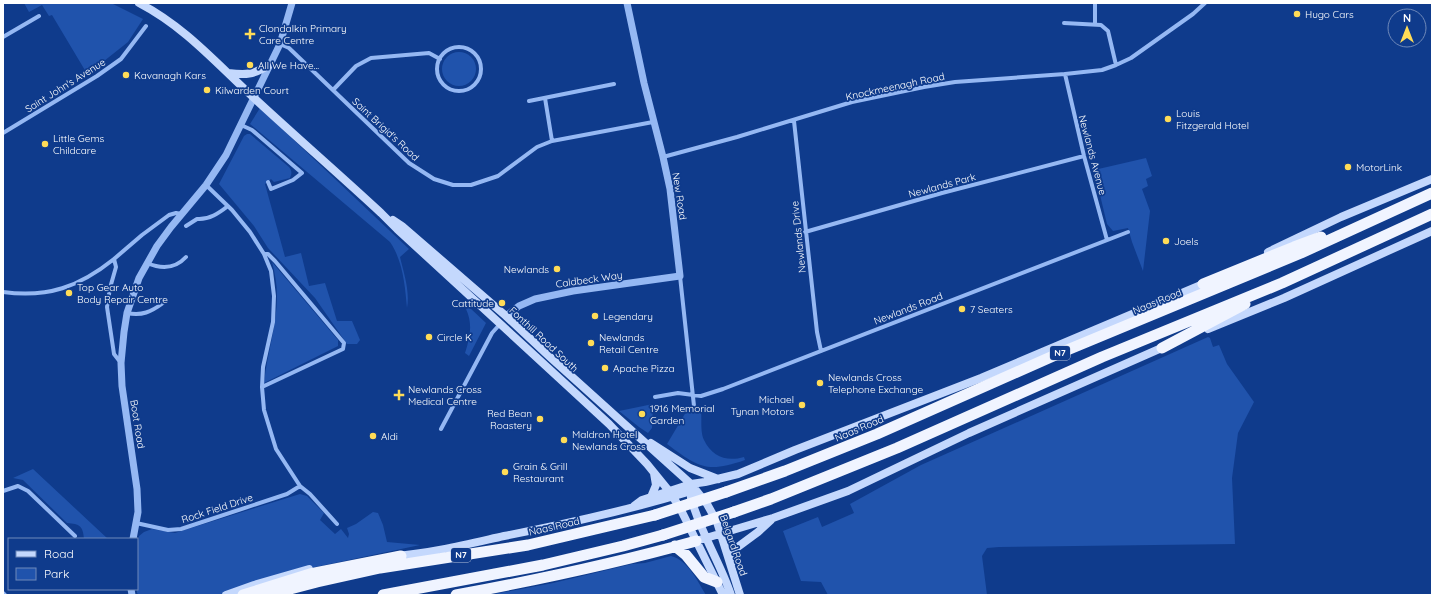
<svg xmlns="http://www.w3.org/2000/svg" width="1435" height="598" viewBox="0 0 1435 598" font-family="Quicksand,sans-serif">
  <rect width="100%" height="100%" fill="#0f3b8c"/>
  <path fill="#2053ac" d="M24 3H111L143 19 128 42 99 65 86 72 52 15 49 16 42 5 29 12Z
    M442 69a17 17 0 1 1 34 0a17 17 0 1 1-34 0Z
    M260 108 409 249 400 257C404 274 410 291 407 308 405 286 403 261 390 242L250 124Z
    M247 134H250L289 167C292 171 292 173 290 178L274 182 271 179 265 184 285 257 301 253 309 286 325 283 337 321H352L360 340 357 344H347L315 298 268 248 254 226 219 184 244 136Z
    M1146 158 1152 176 1146 179 1148 186 1142 189 1150 211 1143 271 1132 242 1128 228 1113 231 1107 224 1094 170Z
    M272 262 338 340V346L264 383C267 354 277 325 277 296 277 285 275 273 272 262Z
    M469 307 486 323 469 356 465 353C470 338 473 324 466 309Z
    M1208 337 1210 338 1213 347 1219 345 1227 364 1254 402 1238 433 1232 478 1235 544 999 547 987 548 982 556 987 595H828L821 582 801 581 783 531 818 517 822 527 854 513 850 504 921 465Z
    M653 404 652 428 648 433 639 427 619 411Z
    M701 411C702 420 700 432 704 440 712 457 727 462 744 457L745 460C707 473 699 468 667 444L686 412Z
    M33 469 108 539H84C83 526 80 524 67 523L23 480 13 478Z
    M300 494 307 496 324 513 320 520 335 534 341 529 348 538 349 534 347 528 356 524 373 512 378 513 383 525 387 542 420 545 287 573 221 595H139L137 593V547L139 536 144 532 152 529 175 533Z
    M671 556C688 560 698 582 706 595H489L553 583 632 564 645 563Z"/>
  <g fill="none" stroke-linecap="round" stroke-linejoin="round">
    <path stroke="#95b8f3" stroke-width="4" d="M1095 3V24
      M1064 23 1101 25 1108 31 1116 65
      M3 37 39 16
      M280 44 289 48 409 163 434 179 453 185H471L498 176 537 147 552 141 653 122
      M437 69a22 22 0 1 1 44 0a22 22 0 1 1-44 0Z
      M1065 74 1084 156 1107 240
      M333 90 356 66 371 58 429 53 440 59
      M545 98 552 141
      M529 101 614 84
      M794 121 817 332 821 351
      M241 125 252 130 302 173 293 180 271 189 268 182
      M3 133 97 76 121 59 146 26
      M663 157 737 137 852 102 924 87 955 82 1065 74 1102 70 1116 65 1131 58 1193 14 1205 3
      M206 185 232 210 250 232 264 254 271 271 274 296 273 322 263 367 262 387 264 410 276 449 300 486 310 494 337 524
      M186 226 197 219C209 220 219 213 228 206
      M805 232 942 193 1084 156
      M147 263C161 269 175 269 186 257
      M680 276 694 406
      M3 292C48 298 79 287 114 259
      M127 313C142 316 151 312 163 303
      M121 363 114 354 107 307 110 288 116 267 114 259 142 235 169 215 176 213 182 214
      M262 387 343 349 344 343 275 261 268 254H264
      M655 397 678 393 701 396 723 389 1128 232
      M441 429 492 333 501 323
      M3 491 18 486 28 491 75 536
      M136 523 168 530 181 529 287 494 300 486
      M3 593 5 595"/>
    <path stroke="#95b8f3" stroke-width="7" d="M506 316 519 306 535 299 573 291 680 276 670 189 663 157 644 83 627 3
      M133 539 138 512 137 489 122 386 121 363 124 332 127 313 139 278 157 246 171 227 206 185 226 155 280 44 292 3
      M131 589 132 595"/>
    <path stroke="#c4d8fd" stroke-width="8" d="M139 3C185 27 216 63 253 97 295 136 339 174 381 213L397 229 609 424 647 464 669 491 680 508 723 595
      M228 73C246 75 253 75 269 65
      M393 220 402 226 506 316 550 357 691 484 707 504 717 522 740 595
      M1268 252 1341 217 1432 179
      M1208 329 1284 298 1432 231
      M651 443 690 468 718 479
      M651 497 656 485 654 473
      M691 498C700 532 720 562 731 595
      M634 506 642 500 691 484 705 482 738 474 795 450 981 378 1208 282
      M696 541 773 518 848 491 969 433 1166 346
      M395 556C432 553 468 544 504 536 566 524 628 510 688 492H692L700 496
      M732 562 733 554 735 549 758 532 771 520
      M226 595 254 585 309 569"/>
    <path stroke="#f0f4ff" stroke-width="11" d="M1203 284 1294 247 1321 237
      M1162 348 1245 304
      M726 492 785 471 877 434 1060 353 1301 253 1432 193
      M734 512 771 499 897 448 1102 357 1282 283 1432 214
      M675 546 686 555 704 577 717 582
      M243 595 310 574 401 556
      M267 595 317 582 380 568 528 545 655 515
      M383 595 543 565 623 546 663 535
      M456 595C537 580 617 563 696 541"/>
    <path stroke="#f0f4ff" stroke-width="11" d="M655 515 726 492
      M663 535 734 512"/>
  </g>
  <g fill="#ffdc57" stroke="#0f3b8c" stroke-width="1.5">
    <circle cx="1297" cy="14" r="4"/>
    <path d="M248 28h4v4h4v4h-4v4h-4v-4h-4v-4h4z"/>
    <circle cx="250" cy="65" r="4"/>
    <circle cx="126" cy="75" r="4"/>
    <circle cx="207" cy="90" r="4"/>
    <circle cx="1168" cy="119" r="4"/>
    <circle cx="45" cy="144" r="4"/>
    <circle cx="1348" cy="167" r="4"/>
    <circle cx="1166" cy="241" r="4"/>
    <circle cx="557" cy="269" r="4"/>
    <circle cx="69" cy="293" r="4"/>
    <circle cx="502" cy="303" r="4"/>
    <circle cx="962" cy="309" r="4"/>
    <circle cx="595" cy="316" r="4"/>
    <circle cx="429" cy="337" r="4"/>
    <circle cx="591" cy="343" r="4"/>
    <circle cx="605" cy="368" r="4"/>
    <circle cx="820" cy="383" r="4"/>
    <path d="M397 389h4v4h4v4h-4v4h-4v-4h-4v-4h4z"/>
    <circle cx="802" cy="405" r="4"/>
    <circle cx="642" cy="414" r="4"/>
    <circle cx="540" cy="419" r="4"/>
    <circle cx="373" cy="436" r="4"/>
    <circle cx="564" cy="440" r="4"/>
    <circle cx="505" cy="472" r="4"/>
  </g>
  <g text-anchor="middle" stroke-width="3.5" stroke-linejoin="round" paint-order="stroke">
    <g fill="#0f3b8c" stroke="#b7c4dc" stroke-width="1">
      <rect x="1050" y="346" width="20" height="14" rx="3"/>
      <rect x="451" y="548" width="20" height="14" rx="3"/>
    </g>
    <g font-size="9" font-weight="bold" fill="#fff">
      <text x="1060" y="356">N7</text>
      <text x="461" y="558">N7</text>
    </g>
    <g font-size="10" fill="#fff" stroke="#0f3b8c" text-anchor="start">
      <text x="1305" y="18">Hugo Cars</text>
      <text x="259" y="32">Clondalkin Primary<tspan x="259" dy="12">Care Centre</tspan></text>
      <text x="258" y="69">All We Have...</text>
      <text x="134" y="79">Kavanagh Kars</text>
      <text x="215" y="94">Kilwarden Court</text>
      <text x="1176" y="117">Louis<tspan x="1176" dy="12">Fitzgerald Hotel</tspan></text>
      <text x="53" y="142">Little Gems<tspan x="53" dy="12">Childcare</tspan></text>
      <text x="1356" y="171">MotorLink</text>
      <text x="1174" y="245">Joels</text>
      <text x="549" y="273" text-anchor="end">Newlands</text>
      <text x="77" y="291">Top Gear Auto<tspan x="77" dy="12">Body Repair Centre</tspan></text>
      <text x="494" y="307" text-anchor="end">Cattitude</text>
      <text x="970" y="313">7 Seaters</text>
      <text x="603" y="320">Legendary</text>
      <text x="437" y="341">Circle K</text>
      <text x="599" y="341">Newlands<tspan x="599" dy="12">Retail Centre</tspan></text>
      <text x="613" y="372">Apache Pizza</text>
      <text x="828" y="381">Newlands Cross<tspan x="828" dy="12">Telephone Exchange</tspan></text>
      <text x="408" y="393">Newlands Cross<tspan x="408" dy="12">Medical Centre</tspan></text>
      <text x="794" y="403" text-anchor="end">Michael<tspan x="794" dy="12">Tynan Motors</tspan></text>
      <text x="650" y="412">1916 Memorial<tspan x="650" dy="12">Garden</tspan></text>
      <text x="532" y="417" text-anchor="end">Red Bean<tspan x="532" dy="12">Roastery</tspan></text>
      <text x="572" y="438">Maldron Hotel<tspan x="572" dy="12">Newlands Cross</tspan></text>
      <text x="381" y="440">Aldi</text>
      <text x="513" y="470">Grain &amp; Grill<tspan x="513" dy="12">Restaurant</tspan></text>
    </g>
    <g font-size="10" fill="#fff" stroke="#0f3b8c">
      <text transform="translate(65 85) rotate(-32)" y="4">Saint John's Avenue</text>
      <text transform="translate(895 86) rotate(-12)" y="4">Knockmeenagh Road</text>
      <text transform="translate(386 129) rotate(43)" y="4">Saint Brigid's Road</text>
      <text transform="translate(1093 155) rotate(75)" y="4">Newlands Avenue</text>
      <text transform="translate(942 185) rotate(-15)" y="4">Newlands Park</text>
      <text transform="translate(680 196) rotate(81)" y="4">New Road</text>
      <text transform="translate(798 237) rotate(-96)" y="4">Newlands Drive</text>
      <text transform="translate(589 279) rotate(-8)" y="4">Caldbeck Way</text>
      <text transform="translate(1157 301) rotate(-22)" y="4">Naas Road</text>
      <text transform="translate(908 308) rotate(-21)" y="4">Newlands Road</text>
      <text transform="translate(544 339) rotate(43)" y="4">Fonthill Road South</text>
      <text transform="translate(138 424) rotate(81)" y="4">Boot Road</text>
      <text transform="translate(859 428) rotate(-23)" y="4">Naas Road</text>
      <text transform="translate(217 508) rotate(-18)" y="4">Rock Field Drive</text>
      <text transform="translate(554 526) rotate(-13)" y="4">Naas Road</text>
      <text transform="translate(734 545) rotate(71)" y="4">Belgard Road</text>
    </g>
  </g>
  <rect width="1435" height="598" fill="none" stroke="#ffffff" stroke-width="8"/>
  <rect x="8" y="538" width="130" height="52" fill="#0f3b8c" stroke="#6f89ba"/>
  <rect x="16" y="551" width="20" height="6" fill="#c4d8fd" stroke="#6f89ba"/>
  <text x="44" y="558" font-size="12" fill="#ffffff">Road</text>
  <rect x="16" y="568" width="20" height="12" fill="#2053ac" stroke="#6f89ba"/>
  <text x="44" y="578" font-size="12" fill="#ffffff">Park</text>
  <g transform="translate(1407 28)"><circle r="19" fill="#0f3b8c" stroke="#6f89ba"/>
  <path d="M0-3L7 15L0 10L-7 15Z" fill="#ffdc57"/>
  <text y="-6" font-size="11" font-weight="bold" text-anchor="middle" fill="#ffffff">N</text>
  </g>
</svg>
